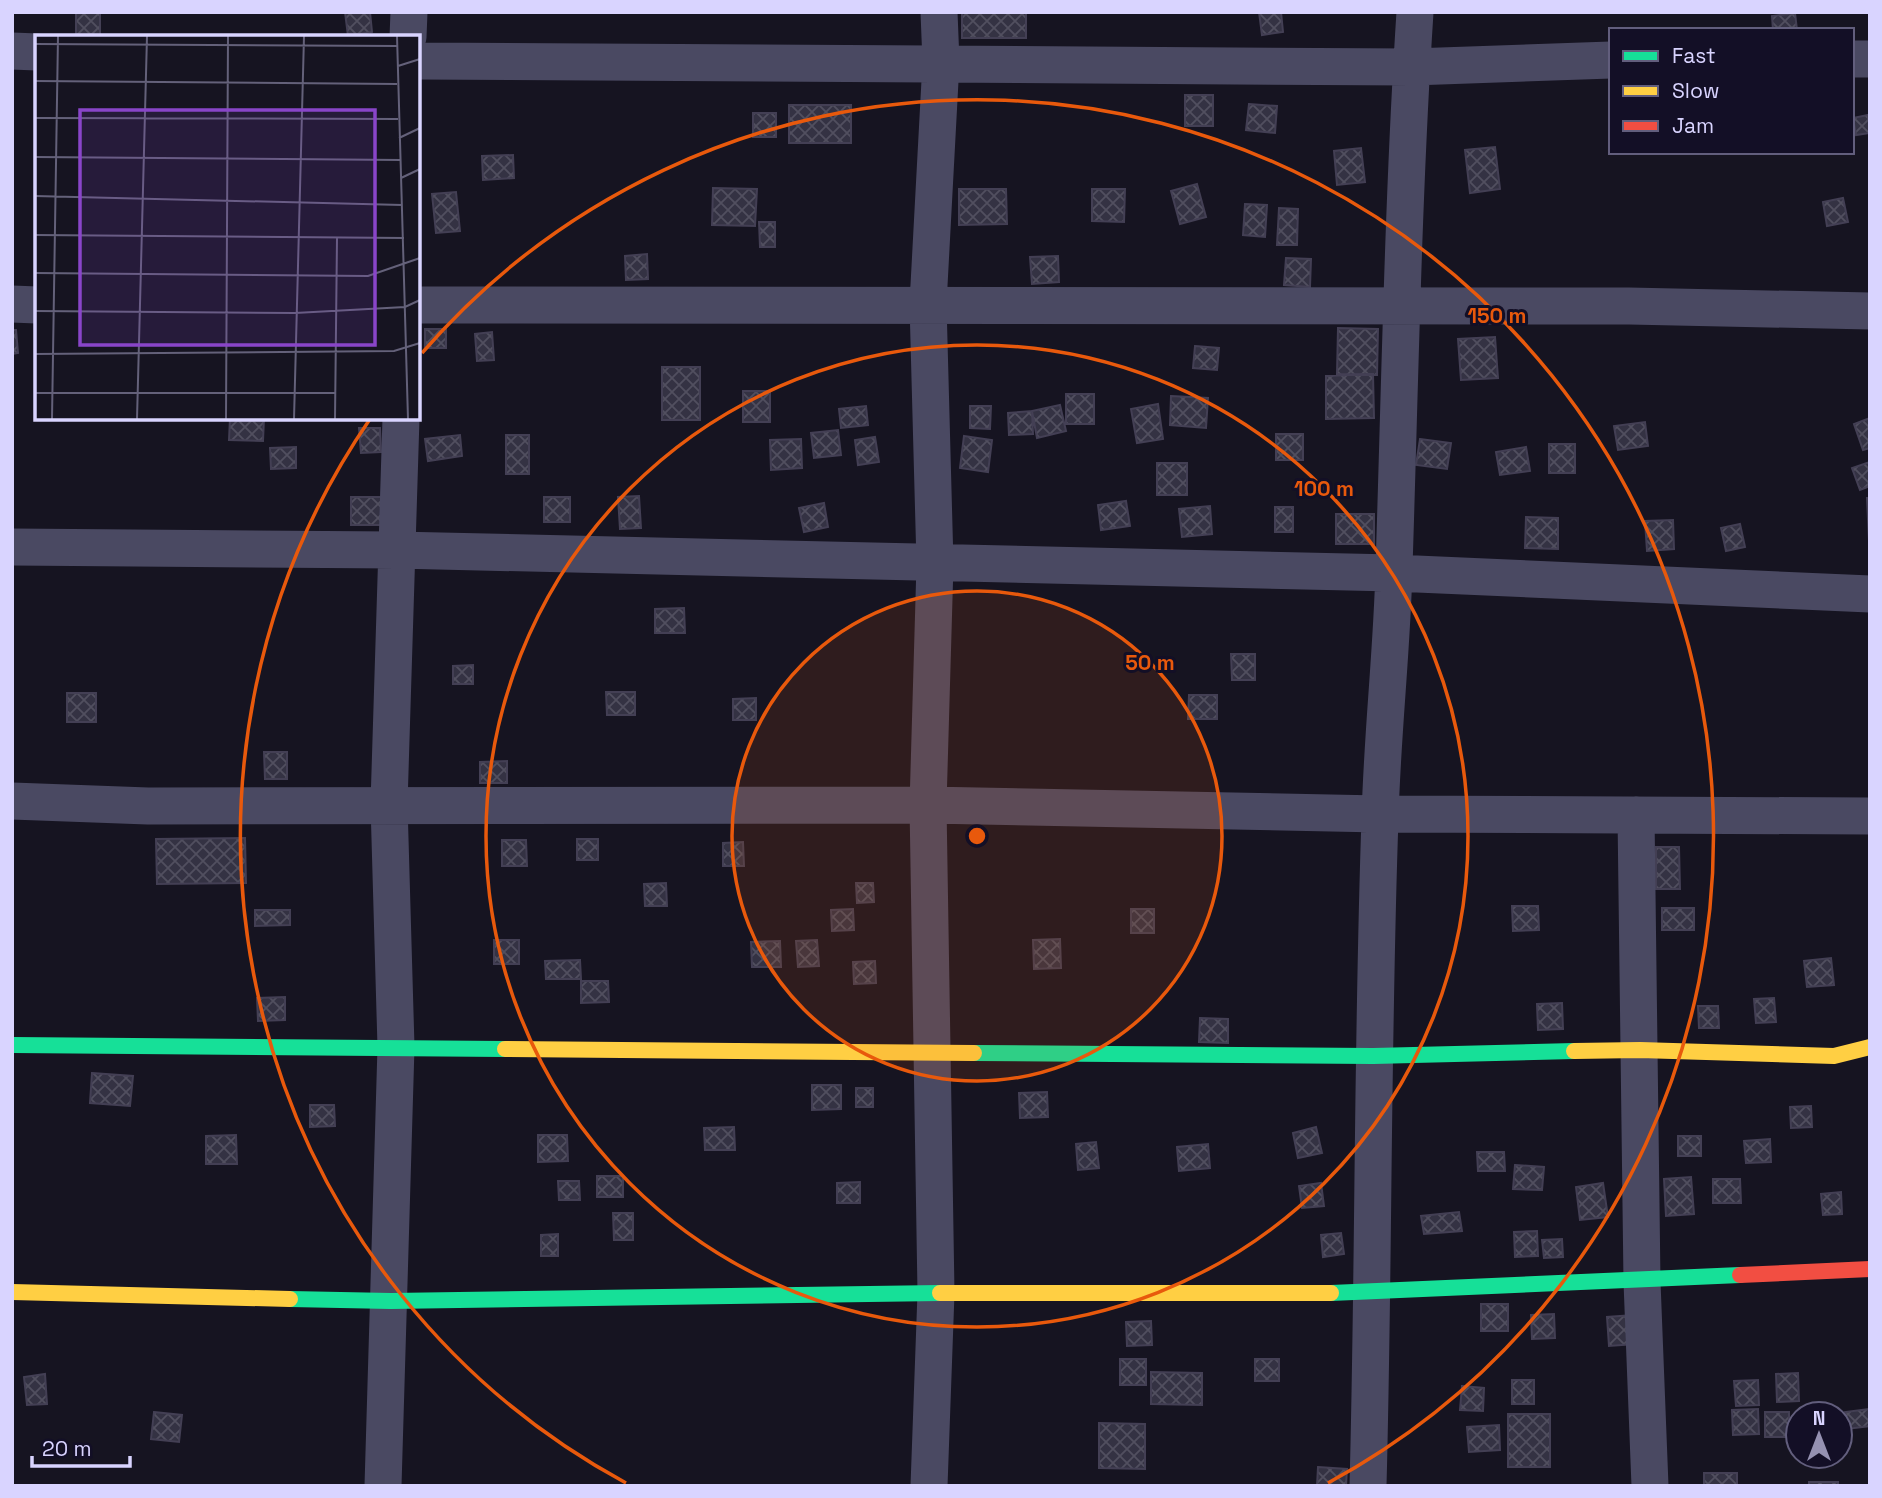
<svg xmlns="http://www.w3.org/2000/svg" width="1882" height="1498" viewBox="0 0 1882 1498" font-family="'Space Grotesk',sans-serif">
  <defs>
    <pattern id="building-cross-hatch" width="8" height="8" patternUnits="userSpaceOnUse" patternTransform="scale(1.75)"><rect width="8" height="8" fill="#343243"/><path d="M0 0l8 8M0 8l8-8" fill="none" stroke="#514f5f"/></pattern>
  </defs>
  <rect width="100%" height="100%" fill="#161421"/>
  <path fill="url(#building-cross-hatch)" stroke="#433f54" stroke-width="2" d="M76 12H100V35H76Z
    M345 12H370L372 32 348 36Z
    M962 12H1026V38H962Z
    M1259 12H1281L1283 32 1262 35Z
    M1795 13 1797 30H1773L1772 16Z
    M1185 95H1213V126H1185Z
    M1249 104 1277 106 1275 133 1246 130Z
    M789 105H851V143H789Z
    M753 113H776V137H753Z
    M1868 115 1870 133 1856 135 1853 118Z
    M1495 147 1500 189 1470 193 1465 150Z
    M1361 148 1365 182 1337 185 1334 151Z
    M513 155 514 178 483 180 482 156Z
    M1197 184 1206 217 1180 224 1171 191Z
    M713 188 757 189 755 226 712 225Z
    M959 189H1006L1007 224 959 225Z
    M1092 189H1125L1124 222 1092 221Z
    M456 192 460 231 436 233 432 194Z
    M1843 198 1848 222 1827 226 1823 202Z
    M1245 204 1267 205 1265 237 1243 235Z
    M1279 208 1298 209 1297 245H1277Z
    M759 222H775V247H760Z
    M647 254 648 279 626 280 625 256Z
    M1058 256 1059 282 1032 284 1030 257Z
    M1286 258 1311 259 1310 287 1284 285Z
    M1338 328 1378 329 1377 375 1337 374Z
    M425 329H446V348H425Z
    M12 330H16L18 353 12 354Z
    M492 332 494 360 477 361 475 334Z
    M1495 337 1498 378 1461 380 1458 339Z
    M1195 346 1219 348 1217 370 1193 368Z
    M662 367H700V420H662Z
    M1373 374 1374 418 1326 419V376Z
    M743 391H770V422H743Z
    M1066 394H1094V424H1066Z
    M1171 396 1208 398 1206 428 1170 425Z
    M1158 404 1163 439 1137 443 1131 409Z
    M1060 405 1066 431 1037 438 1032 411Z
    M866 406 868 425 841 428 839 409Z
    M970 406H991L990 429 970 428Z
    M1032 411 1033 434 1009 435 1008 413Z
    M230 418H264L263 441 229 440Z
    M1870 418V448L1863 450 1854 424Z
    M1645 422 1648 446 1618 450 1614 426Z
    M359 428H380L381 452 361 453Z
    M838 430 841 455 814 458 811 433Z
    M1276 434H1303V460H1276Z
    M460 435 462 456 428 461 425 439Z
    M506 435H529V474H506Z
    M964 436 992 440 988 472 960 468Z
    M875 437 879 462 858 465 855 440Z
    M801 439 802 468 771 470 770 440Z
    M1420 439 1451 443 1447 469 1416 465Z
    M1549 444H1575V473H1549Z
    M296 447V468L271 469 270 448Z
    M1526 447 1530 471 1500 475 1496 452Z
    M1870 462V486L1860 490 1852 468Z
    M1157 463H1187V495H1157Z
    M639 496 641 528 620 529 618 497Z
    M351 497H381V525H351Z
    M544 497H570V522H544Z
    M1867 498H1870V541H1869Z
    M1126 501 1130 526 1101 530 1098 505Z
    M824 503 828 527 804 532 799 508Z
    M1210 506 1212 534 1182 537 1179 509Z
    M1275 507H1293V532H1275Z
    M1336 514H1374V544H1336Z
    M1526 517 1558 518V549L1525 548Z
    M1673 520 1674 549 1647 551 1645 521Z
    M1740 524 1745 547 1726 551 1721 528Z
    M684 608 685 633H655V609Z
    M1231 654H1255V680H1232Z
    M473 665V684H453V666Z
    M606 692H635V715H607Z
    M67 693H96V722H67Z
    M1189 695H1217V719H1188Z
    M756 698V720H733V699Z
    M264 752H287V779H265Z
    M507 761V783H480V762Z
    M245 838 246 883 157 884 156 839Z
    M577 839H598V860H577Z
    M502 840H526L527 866H502Z
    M743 842 744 866H723V843Z
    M1656 847H1679L1680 889H1656Z
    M666 883 667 906H645L644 884Z
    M856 883H873L874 902 857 903Z
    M1512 906H1538L1539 930 1513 931Z
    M1662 908H1694V930H1662Z
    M853 909 854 930 832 931 831 910Z
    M1131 909H1154V933H1131Z
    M255 910H290V925L255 926Z
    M1060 939 1061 968 1034 969 1033 940Z
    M494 940H519V964H494Z
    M817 940 819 966 798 967 796 941Z
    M780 941 781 967H752L751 942Z
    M1831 958 1834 985 1807 987 1804 961Z
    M580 960 581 979H546L545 961Z
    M875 961 876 983 854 984 853 962Z
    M581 981H608L609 1002 581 1003Z
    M285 997V1020L258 1021 257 998Z
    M1774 998 1776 1022 1756 1023 1754 999Z
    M1562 1003 1563 1029 1538 1030 1537 1004Z
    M1698 1006H1718L1719 1028H1699Z
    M1200 1018 1228 1019V1043L1199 1042Z
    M92 1073 133 1076 130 1106 90 1103Z
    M812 1085H841V1109L812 1110Z
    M856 1088H873V1107H856Z
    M1047 1092 1048 1117 1020 1118 1019 1093Z
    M310 1105H334L335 1126 310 1127Z
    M1811 1106 1812 1127 1791 1128 1790 1107Z
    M734 1127 735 1150H705L704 1128Z
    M1316 1127 1322 1153 1298 1158 1293 1133Z
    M236 1135 237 1164H206V1136Z
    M538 1135H567L568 1161 538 1162Z
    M1678 1136H1701V1156H1678Z
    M1770 1139 1771 1162 1746 1163 1744 1141Z
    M1096 1142 1099 1168 1078 1170 1076 1144Z
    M1208 1144 1210 1168 1179 1171 1177 1147Z
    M1477 1152H1504L1505 1171H1478Z
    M1515 1165 1544 1167 1542 1190 1513 1189Z
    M597 1176H623V1197H597Z
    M1691 1177 1694 1214 1666 1216 1664 1179Z
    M1713 1179H1740L1741 1203H1713Z
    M558 1181H579L580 1200H559Z
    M860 1182V1203H837V1183Z
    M1321 1183 1324 1206 1302 1208 1299 1186Z
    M1603 1183 1608 1217 1580 1220 1576 1187Z
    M1841 1192 1842 1214 1823 1215 1821 1194Z
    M1459 1212 1462 1231 1424 1234 1421 1216Z
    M613 1213H633V1240H614Z
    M1537 1231 1538 1256 1515 1257 1514 1232Z
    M1341 1233 1344 1254 1323 1257 1321 1235Z
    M558 1234V1256H541V1235Z
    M1562 1239 1563 1257 1544 1258 1542 1240Z
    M1481 1304H1508V1331H1481Z
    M1554 1314 1555 1338 1532 1339 1531 1315Z
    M1633 1315 1635 1344 1609 1346 1607 1317Z
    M1151 1321 1152 1345 1127 1346 1126 1322Z
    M1120 1359H1146V1385H1120Z
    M1255 1359H1279V1381H1255Z
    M1151 1372 1202 1373V1405L1151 1404Z
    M1798 1373 1799 1401 1777 1402 1776 1374Z
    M45 1374 47 1404 27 1405 24 1377Z
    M1512 1380H1534V1404H1512Z
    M1758 1380 1759 1405 1736 1406 1734 1381Z
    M1462 1386 1484 1388 1483 1411 1460 1410Z
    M1758 1409 1759 1434 1733 1435 1732 1410Z
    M1870 1409V1426L1847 1429 1845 1412Z
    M154 1412 182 1415 179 1442 151 1439Z
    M1765 1412H1789V1437H1765Z
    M1508 1414H1550V1467H1508Z
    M1099 1423 1145 1424V1469L1099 1468Z
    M1499 1425 1500 1450 1469 1452 1467 1427Z
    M1318 1467 1347 1469 1346 1486H1317Z
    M1704 1473H1737V1486H1704Z
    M1809 1482H1838V1486H1809Z"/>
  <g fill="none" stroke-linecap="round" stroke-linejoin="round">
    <path stroke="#4a4962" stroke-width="37" d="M408 37 409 12
      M12 51 37 52
      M1852 59H1870
      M418 61 1412 67 1611 60
      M12 304 37 305
      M418 305 1629 306 1870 311
      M12 547 396 550 1394 573 1870 594
      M12 801 148 806 928 805 1380 814 1870 816
      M1636 815 1642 1282 1650 1486
      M383 1486 396 1047 389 804 401 418
      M929 1486 936 1293 928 805 935 564 928 304 941 62 939 12
      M1368 1486C1374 1263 1372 1041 1380 819 1382 735 1392 651 1394 568 1400 382 1403 197 1415 12"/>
    <path stroke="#16e098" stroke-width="16" d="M12 1045 505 1049
      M974 1053 1373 1056 1574 1051
      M1331 1293 1740 1275
      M290 1299 391 1301 940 1293"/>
    <path stroke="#ffcf43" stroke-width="16" d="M505 1049 974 1053
      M1574 1051 1640 1050 1834 1056 1870 1047
      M12 1292 290 1299
      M940 1293H1331"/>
    <path stroke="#f24e42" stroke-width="16" d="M1740 1275 1870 1269"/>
  </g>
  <circle cx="977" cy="836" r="245" fill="#e8590c" fill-opacity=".12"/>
  <g fill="none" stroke="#e8590c" stroke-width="3.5">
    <circle cx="977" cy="836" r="245"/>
    <circle cx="977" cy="836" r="491"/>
    <path d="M626 1483A736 736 0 0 1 370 419M422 353A736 736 0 1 1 1328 1483"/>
  </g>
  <g transform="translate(35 35)">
    <rect width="385" height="385" fill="#161421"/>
    <path fill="none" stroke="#64617a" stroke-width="2" d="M362 1 373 384M0 9 362 11M363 31 385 24M0 46 362 49M0 83 363 84M364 103 385 93M0 122 366 125M366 143 385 134M0 161 367 170M0 200 369 203M0 238 333 241 385 223M0 276 260 278 370 272 385 265M0 319 359 316 385 308M0 358H301M17 384 23 1M102 384 112 1M191 384 193 1M259 384 269 1M300 384 302 203"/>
    <path fill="#8945c9" fill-opacity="0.15" stroke="#8945c9" stroke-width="3.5" d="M45 75H340V310H45Z"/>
    <rect width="385" height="385" fill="none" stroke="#d9d4ff" stroke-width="3.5"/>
  </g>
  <circle cx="977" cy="836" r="10" fill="#e8590c" stroke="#130f26" stroke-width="3.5"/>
  <g font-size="21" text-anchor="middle" font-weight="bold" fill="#e8590c" stroke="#130f26" stroke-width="6" stroke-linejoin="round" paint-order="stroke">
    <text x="1497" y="323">150 m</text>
    <text x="1324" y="496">100 m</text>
    <text x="1150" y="670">50 m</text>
  </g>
  <rect width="1882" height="1498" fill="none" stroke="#d9d4ff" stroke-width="28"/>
  <rect x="1609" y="28" width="245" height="126" fill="#130f26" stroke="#625e7d" stroke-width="2"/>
  <rect x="1623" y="51" width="35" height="10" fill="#16e098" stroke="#625e7d" stroke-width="2"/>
  <text x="1672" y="63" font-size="21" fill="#d9d4ff">Fast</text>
  <rect x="1623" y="86" width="35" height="10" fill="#ffcf43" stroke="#625e7d" stroke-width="2"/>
  <text x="1672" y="98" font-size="21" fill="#d9d4ff">Slow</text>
  <rect x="1623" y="121" width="35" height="10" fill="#f24e42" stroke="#625e7d" stroke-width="2"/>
  <text x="1672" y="133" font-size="21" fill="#d9d4ff">Jam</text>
  <g transform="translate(1819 1435)"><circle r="33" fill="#130f26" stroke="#625e7d" stroke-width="2"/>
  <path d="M0-5L12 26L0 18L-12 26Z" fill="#9591b1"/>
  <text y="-10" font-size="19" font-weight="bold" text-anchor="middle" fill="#d9d4ff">N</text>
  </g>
  <path d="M32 1456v10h98v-10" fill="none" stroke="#d9d4ff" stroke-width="3.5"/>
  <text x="42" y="1456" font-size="21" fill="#d9d4ff" stroke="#130f26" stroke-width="5" paint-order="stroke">20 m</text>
</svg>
